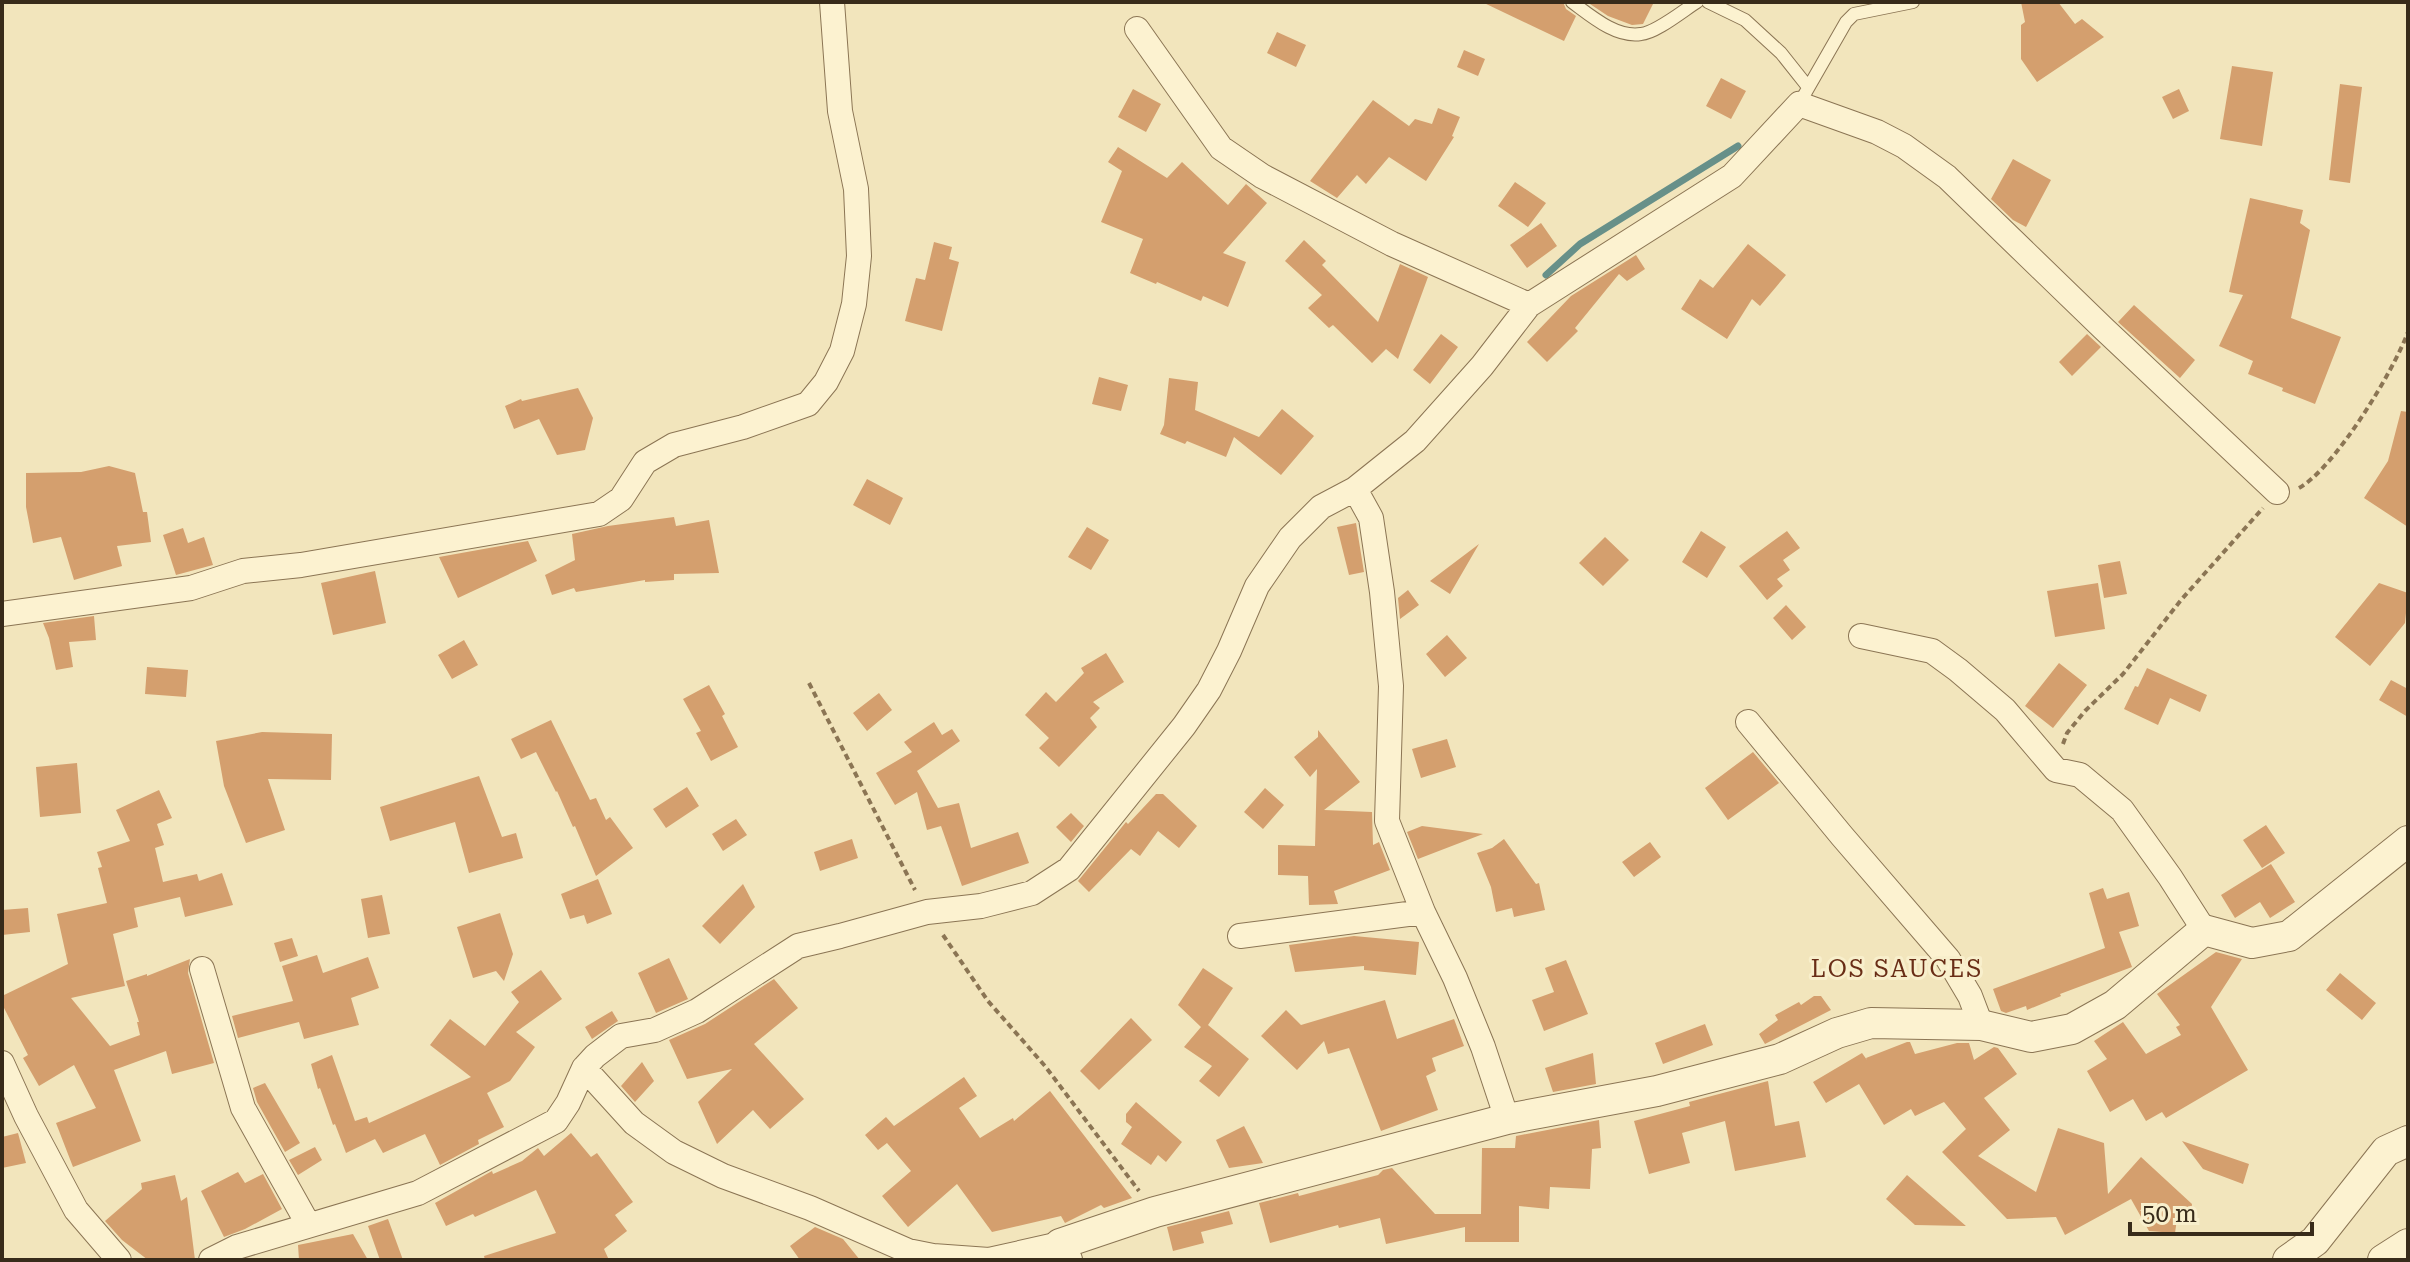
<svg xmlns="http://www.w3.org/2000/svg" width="2410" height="1262" viewBox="0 0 2410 1262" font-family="'Roboto Serif',serif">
  <rect width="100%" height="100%" fill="#f2e5bc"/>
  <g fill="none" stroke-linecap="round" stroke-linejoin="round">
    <path stroke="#679089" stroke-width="7" d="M1546 275 1580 244 1738 146"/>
  </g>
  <path fill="#d49f6e" d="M1482 2H1563L1566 9 1576 16 1564 41Z
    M1587 2H1654L1643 24 1632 25 1608 16Z
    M2021 2H2058L2075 24 2082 19 2104 37 2037 82 2021 59V25L2025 22Z
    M1277 32 1306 45 1296 67 1267 53Z
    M1464 50 1485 59 1478 76 1457 67Z
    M2232 66 2273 72 2262 146 2220 139Z
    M1721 78 1746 91 1731 119 1706 106Z
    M2340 84 2362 87 2350 183 2329 180Z
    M1133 89 1161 104 1146 132 1118 117Z
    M2179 89 2189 111 2173 119 2162 97Z
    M1373 100 1409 126 1415 119 1432 124 1438 108 1460 117 1452 136 1454 137 1426 181 1389 157 1366 184 1357 175 1337 198 1310 181Z
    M1118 147 1167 178 1182 162 1228 205 1246 184 1267 203 1223 253 1246 262 1228 307 1203 296 1201 301 1157 282 1156 284 1130 273 1143 239 1101 222 1122 171 1108 162Z
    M2013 159 2051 180 2026 227 2013 220 1991 199Z
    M1515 182 1546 203 1528 227 1498 206Z
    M2250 198 2303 210 2300 223 2310 230 2291 318 2341 337 2315 404 2282 391 2283 388 2248 374 2253 361 2219 346 2243 295 2229 292Z
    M1541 223 1557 246 1527 268 1510 245Z
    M1304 240 1326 261 1322 265 1378 322 1400 264 1428 277 1398 359 1386 349 1372 363 1333 325 1329 328 1308 308 1322 295 1285 261Z
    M934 242 952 247 949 259 959 262 942 331 905 321 916 278 925 280Z
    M1748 244 1786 275 1760 306 1752 299 1727 339 1681 309 1700 279 1713 288Z
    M1636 255 1645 269 1627 281 1619 274 1575 328 1578 331 1547 362 1527 342 1571 296Z
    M2134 305 2195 360 2180 378 2118 322Z
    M1441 334 1458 347 1430 384 1413 370Z
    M2087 334 2101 347 2072 376 2059 362Z
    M1099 377 1128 385 1121 411 1092 404Z
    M1169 378 1198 382 1195 410 1259 437 1282 409 1314 436 1281 475 1234 437 1226 457 1187 441 1185 444 1160 434 1164 425Z
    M578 388 593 418 585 450 557 455 539 419 514 429 505 406 521 399 522 401Z
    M2401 411 2408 412V527L2364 498 2388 461Z
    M109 466 135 473 143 512H147L151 542 117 546 122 566 74 580 61 537 33 543 26 507V473L81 472Z
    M867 479 903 498 890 525 853 505Z
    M674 517 676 526 709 520 719 573 674 574V580L645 582V580L576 592 574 588 552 595 545 575 575 560 572 534 608 526Z
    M1356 523 1364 572 1349 575 1337 527Z
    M1087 527 1109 540 1091 570 1068 557Z
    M183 528 188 543 204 537 213 565 176 575 163 535Z
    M1701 531 1726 547 1707 578 1682 562Z
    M1787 531 1800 548 1783 560 1790 570 1777 579 1783 586 1767 600 1739 566Z
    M1605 537 1629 560 1603 586 1579 563Z
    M528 541 537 561 458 598 439 557Z
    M1479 544 1450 594 1430 581Z
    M2120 561 2127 594 2104 598 2098 565Z
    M375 571 386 623 333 635 321 583Z
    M2098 583 2105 629 2055 637 2047 591Z
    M2379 583 2408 593 2405 623 2370 666 2335 637Z
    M1408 590 1419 605 1400 619 1398 598Z
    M1786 605 1806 627 1792 640 1773 618Z
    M94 616 96 640 69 642 73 667 56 670 49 638 43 623Z
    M1447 635 1467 658 1445 677 1426 654Z
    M464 640 478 665 452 679 438 655Z
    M1106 653 1124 682 1093 702 1100 708 1090 718 1097 727 1059 767 1039 748 1049 738 1025 715 1046 692 1056 702 1084 673 1081 668Z
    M2059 663 2087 685 2053 728 2025 706Z
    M147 667 188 670 186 697 145 694Z
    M2147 668 2207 695 2200 712 2170 698 2158 725 2124 709 2135 686 2138 687Z
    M2391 680 2408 689V717L2379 700Z
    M709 685 725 714 722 716 738 747 711 761 696 733 701 731 683 699Z
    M879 693 892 710 867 731 853 713Z
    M551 720 590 800 596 798 606 820 610 817 633 848 596 876 575 826 573 827 557 791 556 792 536 752 521 759 511 739Z
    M934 722 942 735 952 729 960 741 917 771 938 808 959 803 971 848 1018 832 1029 863 962 886 941 826 927 830 917 792 895 805 876 773 912 752 904 742Z
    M1318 730 1360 782 1324 810 1372 812 1373 845 1379 842 1390 870 1334 891 1338 904 1309 905 1308 876 1278 875V845L1315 846 1317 769 1310 777 1294 757 1318 737Z
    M262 732 332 734 331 780 268 779 285 830 246 843 224 786 216 741Z
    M1447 739 1456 767 1421 778 1412 749Z
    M1753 752 1779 783 1728 820 1705 788Z
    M77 763 81 813 40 817 36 767Z
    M479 776 502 837 516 833 523 858 469 873 455 822 390 841 380 807Z
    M687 787 699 806 666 828 653 809Z
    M1265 788 1284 805 1263 829 1244 812Z
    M159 790 172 818 157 824 164 845 155 848 163 882 197 874 199 881 222 873 233 905 185 917 180 897 134 908 138 927 113 934 125 986 71 998 110 1046 140 1035 137 1022H139L126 981 147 974V976L190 959 188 973 214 1063 172 1074 166 1051 114 1070 141 1141 73 1167 56 1123 96 1108 74 1065 39 1086 23 1058 28 1055 2 1004V996L68 964 57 914 107 903 98 868 102 867 97 852 130 841 116 810Z
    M1156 794H1163L1197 826 1179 848 1158 831 1140 856 1131 849 1089 892 1078 881 1126 822 1128 824Z
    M1071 813 1084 826 1071 842 1056 827Z
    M736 819 747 835 723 851 712 834Z
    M2266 825 2285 853 2262 868 2243 840Z
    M1422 826 1483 834 1418 859 1407 832Z
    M852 839 858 858 820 871 814 852Z
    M1504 839 1536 884 1539 883 1545 910 1514 917 1512 908 1496 912 1491 887 1477 853 1492 848Z
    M1650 842 1661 857 1634 877 1622 862Z
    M2271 864 2295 902 2270 918 2260 902 2235 918 2221 895Z
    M598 879 612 914 587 924 584 915 570 919 561 894Z
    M743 884 755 907 720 944 702 926Z
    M2103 888 2107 899 2129 892 2139 926 2119 932 2132 967 2060 994 2061 996 2027 1010 2026 1006 2006 1013 2001 1011 1993 989 2105 948 2089 893Z
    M382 895 390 934 368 938 361 899Z
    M28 908 30 932 2 935V910Z
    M500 913 513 954 504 981 496 971 473 978 457 927Z
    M1354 936 1419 942 1416 975 1364 970V966L1295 972 1289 945Z
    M292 938 298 956 280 962 274 943Z
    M2216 952 2242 959 2211 1007 2248 1070 2166 1118 2162 1112 2146 1121 2133 1099 2110 1112 2087 1071 2107 1059 2094 1041 2123 1022 2146 1054 2181 1035 2176 1027 2180 1025 2157 994Z
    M317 955 323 973 368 957 379 988 351 998 359 1025 304 1039 299 1022 238 1038 232 1016 293 1001 282 966Z
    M669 958 688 999 656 1013 638 973Z
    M1566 960 1588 1014 1544 1031 1532 1000 1554 992 1545 968Z
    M1203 968 1233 988 1208 1025 1249 1059 1219 1097 1199 1081 1212 1066 1184 1047 1201 1027 1178 1005Z
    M541 970 562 999 516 1032 535 1047 510 1081 487 1093 504 1127 478 1140 479 1144 440 1165 425 1134 383 1153 375 1139 346 1153 335 1124 333 1125 320 1088 318 1089 311 1064 332 1055 355 1121 367 1117 369 1123 471 1077 430 1045 450 1019 485 1046 519 1002 511 992Z
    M2340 973 2376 1003 2362 1020 2326 990Z
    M774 979 798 1008 754 1044 804 1099 770 1129 753 1110 717 1144 698 1102 732 1069 687 1079 669 1040 705 1024Z
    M1814 996H1821L1831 1010 1765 1044 1759 1034 1778 1020 1775 1015 1799 1002 1801 1005Z
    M1385 1000 1397 1039 1454 1019 1464 1046 1432 1058 1436 1071 1426 1076 1438 1110 1381 1131 1349 1048 1328 1054 1324 1041 1297 1070 1261 1036 1286 1010 1301 1025Z
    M612 1011 618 1021 592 1039 585 1027Z
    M1131 1018 1152 1040 1099 1090 1080 1071Z
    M1705 1024 1713 1045 1663 1064 1655 1043Z
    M1907 1042H1910L1915 1054 1957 1043H1969L1974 1060 1994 1047 1998 1048 2017 1074 1984 1098 2010 1130 1978 1156 2036 1192 2058 1128 2104 1143 2108 1194 2141 1157 2192 1204 2190 1222 2177 1219 2175 1233 2149 1231 2131 1199 2065 1235 2056 1217 2007 1219 1942 1152 1966 1129 1944 1102 1915 1116 1911 1109 1884 1125 1859 1084 1826 1103 1813 1082 1862 1053 1867 1060 1866 1058Z
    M1593 1053 1596 1084 1553 1092 1545 1068Z
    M642 1062 654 1081 635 1102 621 1086Z
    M964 1077 977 1096 959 1108 980 1138 1013 1118 1014 1121 1050 1091 1132 1198 1104 1208 1101 1205 1065 1223 1061 1216 992 1232 957 1184 908 1227 882 1196 911 1171 887 1143 878 1150 865 1135 886 1117 894 1126Z
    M1768 1081 1775 1126 1799 1121 1806 1157 1735 1171 1725 1121 1682 1133 1690 1163 1649 1174 1634 1121 1690 1106 1689 1102Z
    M265 1083 300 1143 285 1152 257 1102 253 1088Z
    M1136 1102 1182 1142 1166 1162 1158 1155 1151 1165 1121 1144 1132 1127 1126 1122V1114Z
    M1599 1120 1601 1148 1592 1149 1590 1189 1550 1187 1549 1209 1519 1206V1242H1465V1227L1386 1244 1380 1218 1339 1228 1338 1225 1270 1243 1259 1203 1298 1193 1299 1196 1378 1175 1383 1170 1392 1168 1435 1214H1481L1482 1148H1515L1516 1136Z
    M1244 1126 1263 1163 1229 1168 1216 1140Z
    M18 1133 26 1163 2 1168V1137Z
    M571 1133 591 1157 597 1153 633 1202 615 1215 627 1231 604 1249 609 1260H485L484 1256 556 1233 536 1190 475 1217 473 1214 446 1226 435 1203 492 1171 493 1174 522 1161 538 1148 544 1156Z
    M2182 1141 2249 1164 2243 1184 2203 1169Z
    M315 1147 322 1160 298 1175 289 1160Z
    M238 1172 245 1183 263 1174 282 1209 245 1229 224 1237 201 1191Z
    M175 1175 181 1201 187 1197 195 1260H148L122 1240 105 1221 142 1189 141 1183Z
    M1907 1175 1966 1226 1915 1225 1886 1199Z
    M1229 1211 1233 1224 1201 1232 1204 1243 1173 1251 1167 1227Z
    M388 1219 403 1260H380L368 1226Z
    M815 1227 843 1239 860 1260H800L790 1246Z
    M353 1234 368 1260H299L298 1245Z"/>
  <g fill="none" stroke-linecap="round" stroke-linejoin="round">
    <g stroke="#8b7554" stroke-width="14">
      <path id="service" d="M1572 2C1591 16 1616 38 1641 34 1656 33 1684 10 1697 2
        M1708 2 1745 20 1781 53 1808 87
        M1799 104 1846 22 1854 14 1913 2"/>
    </g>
    <g stroke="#8b7554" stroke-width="26">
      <path id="minor" d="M1137 29 1221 148 1262 176 1392 244 1529 305
        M1355 489 1371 518 1382 592 1391 686 1387 821 1423 912 1455 978 1483 1047 1507 1119
        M2 614 191 588 243 571 301 565 599 514 621 499 645 462 674 445 743 427 808 404 826 382 842 351 854 304 859 256 856 189 840 111 832 2
        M1861 636 1932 651 1958 670 2005 710 2056 770 2080 775 2122 810 2170 877 2204 930
        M1748 722 1842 836 1948 959 1970 996 1981 1025
        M1240 936 1423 912
        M202 969 243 1108 308 1224
        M2 1063 26 1116 76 1210 119 1260
        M584 1068 634 1123 674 1152 723 1176 810 1208 908 1251 933 1256 989 1260 1060 1244
        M211 1260 237 1247 418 1193 556 1121 568 1103 584 1068 595 1056 621 1036 655 1030 697 1011 798 946 840 936 927 912 981 906 1032 893 1069 869 1184 726 1209 690 1229 651 1257 586 1290 538 1321 507 1355 489 1415 441 1482 366 1529 305 1732 176 1799 104 1877 132 1904 146 1947 177 2103 328 2277 492"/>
    </g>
    <g stroke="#8b7554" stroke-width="32">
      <path id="tertiary" d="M1067 1260 1060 1244 1155 1212 1507 1119 1657 1091 1780 1059 1837 1033 1871 1023 1981 1025 2031 1037 2072 1029 2115 1005 2204 930 2252 943 2289 936 2408 841
        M2288 1260 2315 1241 2386 1151 2408 1141
        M2383 1260 2408 1244"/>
    </g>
    <path stroke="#8b7554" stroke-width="4" stroke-dasharray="6 4" stroke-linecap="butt" d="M2299 488C2335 468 2393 372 2408 332
      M809 683 915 890
      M2063 744 2067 733 2085 711 2123 674 2181 600 2263 508
      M943 935 988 1001 1045 1066 1139 1191"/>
    <use href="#service" stroke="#fcf2d0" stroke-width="12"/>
    <use href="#minor" stroke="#fcf2d0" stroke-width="24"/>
    <use href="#tertiary" stroke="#fcf2d0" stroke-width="30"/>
  </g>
  <g text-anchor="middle" stroke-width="6" stroke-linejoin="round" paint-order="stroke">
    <g font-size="24" letter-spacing="2" fill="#692d16" stroke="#f8efcc">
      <text x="1897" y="977">LOS SAUCES</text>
    </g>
  </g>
  <rect width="2410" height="1262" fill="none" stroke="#382b1a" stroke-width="8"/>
  <path d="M2130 1222v12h182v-12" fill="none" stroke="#382b1a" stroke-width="4"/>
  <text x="2142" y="1222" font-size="24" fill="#382b1a" stroke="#f8efcc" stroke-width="6" paint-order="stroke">50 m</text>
</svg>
